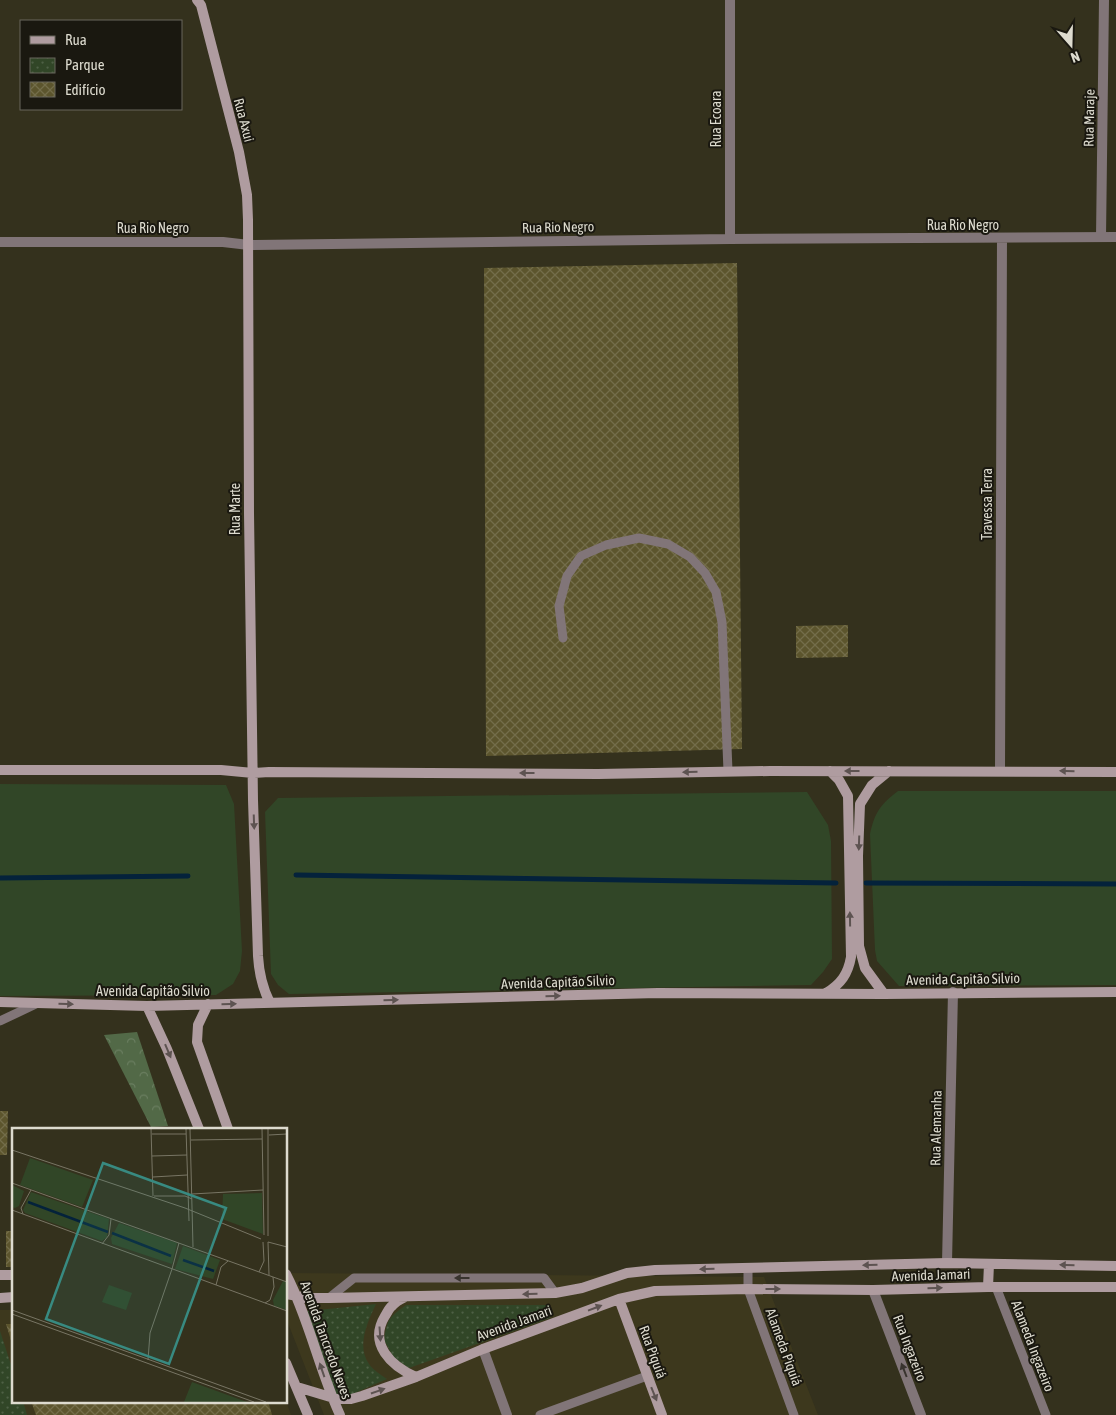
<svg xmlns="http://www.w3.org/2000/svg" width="1116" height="1415" viewBox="0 0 1116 1415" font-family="'Asap Condensed',sans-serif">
  <defs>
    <pattern id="forest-crowns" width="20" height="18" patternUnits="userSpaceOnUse" patternTransform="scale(1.25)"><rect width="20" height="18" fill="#526947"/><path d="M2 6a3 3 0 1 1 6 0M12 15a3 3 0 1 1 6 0" fill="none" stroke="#6a7e60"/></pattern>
    <pattern id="park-dots" width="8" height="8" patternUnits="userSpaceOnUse" patternTransform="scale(1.25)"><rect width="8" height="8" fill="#314627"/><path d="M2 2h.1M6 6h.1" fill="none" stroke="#4e6045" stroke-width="1.8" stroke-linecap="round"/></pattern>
    <pattern id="building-cross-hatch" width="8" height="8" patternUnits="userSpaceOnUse" patternTransform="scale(1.25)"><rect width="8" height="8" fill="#5c552d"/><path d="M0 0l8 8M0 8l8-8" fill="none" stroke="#736d4a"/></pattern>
  </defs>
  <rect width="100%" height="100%" fill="#34311d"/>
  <path fill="#3d381d" d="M286 1273 764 1277 818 1415H324L286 1318Z
    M0 1310H14V1401H286L291 1415H0Z"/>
  <path fill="#314627" d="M0 784 226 785 234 804 242 951 240 971 233 984 216 995 0 996Z
    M898 791H1116V985L899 986 877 961 875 950 870 834C875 812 880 805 898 791Z
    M807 792 828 825 831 841 832 959 823 972 811 985 289 994 278 985 271 974 265 812 278 798Z"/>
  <path fill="url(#forest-crowns)" d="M137 1032 168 1126 151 1127 104 1035Z"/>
  <path fill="url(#park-dots)" d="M376 1304C368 1321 356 1346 369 1364 373 1370 381 1375 387 1379L336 1401 299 1312Z
    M406 1305H549L550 1318 409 1368 394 1358 384 1340C387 1320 389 1317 406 1305Z
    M0 1331 14 1374V1401H23L27 1415H0Z"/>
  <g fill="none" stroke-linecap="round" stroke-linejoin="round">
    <path stroke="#04223b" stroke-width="5" d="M296 875 836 883
      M0 878 188 876
      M866 883 1116 884"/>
  </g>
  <path fill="url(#building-cross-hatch)" d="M737 263 742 749 486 756 484 268Z
    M848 625V657L796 658V626Z
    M0 1111H8L7 1155H0Z
    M6 1231H14V1267H6Z
    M6 1324H14V1347H13Z
    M31 1401H268L272 1415H36Z"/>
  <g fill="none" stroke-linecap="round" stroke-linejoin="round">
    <path stroke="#817578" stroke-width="9" d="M563 638 559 606 567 576 581 556 606 545 639 538 668 544 690 557 705 573 716 592 722 622 728 771
      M0 1021 38 1003
      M748 1269V1289L794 1415
      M996 1287 1046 1415
      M329 1298 354 1278H544L555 1293
      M540 1415 647 1376"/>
    <path stroke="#817578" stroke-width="10" d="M1101 237 1104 0
      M730 239V0
      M0 242H223L249 245 730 239 1116 237
      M1000 770 1002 238
      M947 1263 953 992
      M873 1290 921 1415
      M483 1349 507 1415"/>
    <path stroke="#af9ca0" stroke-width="10" d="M197 0 201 5 239 152 247 195 248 220 249 513 253 800 258 956C259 974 262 987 270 1003
      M0 770H221L253 773 269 772 598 774 770 771 1116 772
      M826 993C841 984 848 974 851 957L848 796 839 780 830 771
      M884 994 865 968 859 946 858 856 860 804 872 785 889 771
      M0 1002 147 1006 658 993 884 994 1116 992
      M208 1004 198 1025 197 1042 228 1129
      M147 1006 167 1049 199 1129
      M286 1274C309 1319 319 1369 340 1415
      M0 1275H14
      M988 1287 989 1264
      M286 1294 310 1298H329L555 1293 582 1288 627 1273 655 1270 947 1263 1116 1266
      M405 1297C401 1299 395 1302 392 1306 389 1308 387 1313 385 1316 368 1344 391 1366 416 1377
      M0 1298 14 1297
      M619 1299 662 1415
      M286 1363 308 1415
      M297 1387 337 1399H351L362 1396 416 1377 483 1349 619 1299 655 1291 748 1289 873 1290 988 1287H1116"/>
  </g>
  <defs><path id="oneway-solid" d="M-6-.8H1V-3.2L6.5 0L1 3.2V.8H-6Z" transform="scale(1.25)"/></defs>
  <g fill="#5d5351">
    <use href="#oneway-solid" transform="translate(852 771) rotate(-180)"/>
    <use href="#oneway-solid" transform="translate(1067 771) rotate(-179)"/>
    <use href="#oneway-solid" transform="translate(690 772) rotate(179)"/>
    <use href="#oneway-solid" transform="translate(527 773) rotate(-180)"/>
    <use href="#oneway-solid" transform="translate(254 822) rotate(88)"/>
    <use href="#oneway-solid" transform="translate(859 843) rotate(92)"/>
    <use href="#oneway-solid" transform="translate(850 919) rotate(-91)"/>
    <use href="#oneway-solid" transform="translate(553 996) rotate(-2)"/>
    <use href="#oneway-solid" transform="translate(391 1000) rotate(-2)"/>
    <use href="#oneway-solid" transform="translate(66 1004) rotate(2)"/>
    <use href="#oneway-solid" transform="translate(229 1004) rotate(-2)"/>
    <use href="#oneway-solid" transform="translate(168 1051) rotate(67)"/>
    <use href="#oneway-solid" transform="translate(870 1265) rotate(178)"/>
    <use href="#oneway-solid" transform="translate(1067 1265) rotate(-179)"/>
    <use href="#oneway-solid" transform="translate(707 1269) rotate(179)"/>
    <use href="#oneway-solid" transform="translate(935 1288) rotate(-2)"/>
    <use href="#oneway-solid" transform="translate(773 1289)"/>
    <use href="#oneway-solid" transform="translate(530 1294) rotate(179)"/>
    <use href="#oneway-solid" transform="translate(595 1308) rotate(-21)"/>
    <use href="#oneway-solid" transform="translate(380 1334) rotate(86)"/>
    <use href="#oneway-solid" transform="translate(322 1370) rotate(-109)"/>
    <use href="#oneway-solid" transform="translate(378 1391) rotate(-19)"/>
    <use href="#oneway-solid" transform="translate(654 1394) rotate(68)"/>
  </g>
  <g fill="#39342f">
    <use href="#oneway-solid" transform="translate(462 1278) rotate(180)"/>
    <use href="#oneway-solid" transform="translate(904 1370) rotate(-111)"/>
  </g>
  <g text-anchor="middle" stroke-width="4" stroke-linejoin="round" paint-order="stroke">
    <g font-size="14" fill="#dddbcf" stroke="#1a1810">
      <text transform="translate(1089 118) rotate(-89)" y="5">Rua Maraje</text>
      <text transform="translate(716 119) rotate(-90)" y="5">Rua Ecoara</text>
      <text transform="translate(244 120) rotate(75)" y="5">Rua Axui</text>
      <text x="963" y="230">Rua Rio Negro</text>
      <text transform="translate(558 227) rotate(-1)" y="5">Rua Rio Negro</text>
      <text x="153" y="233">Rua Rio Negro</text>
      <text transform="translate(987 504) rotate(-90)" y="5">Travessa Terra</text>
      <text transform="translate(235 509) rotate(-90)" y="5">Rua Marte</text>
      <text transform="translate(963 979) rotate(-1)" y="5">Avenida Capitão Silvio</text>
      <text transform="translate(558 982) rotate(-2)" y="5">Avenida Capitão Silvio</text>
      <text x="153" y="996">Avenida Capitão Silvio</text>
      <text transform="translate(936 1128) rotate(-89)" y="5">Rua Alemanha</text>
      <text transform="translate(931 1275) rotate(-2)" y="5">Avenida Jamari</text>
      <text transform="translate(514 1323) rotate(-20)" y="5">Avenida Jamari</text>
      <text transform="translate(326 1340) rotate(70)" y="5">Avenida Tancredo Neves</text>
      <text transform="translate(1033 1346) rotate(69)" y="5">Alameda Ingazeiro</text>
      <text transform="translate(784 1347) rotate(70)" y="5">Alameda Piquiá</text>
      <text transform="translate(910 1348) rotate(69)" y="5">Rua Ingazeiro</text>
      <text transform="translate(653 1352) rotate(70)" y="5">Rua Piquiá</text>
    </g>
  </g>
  <g transform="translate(12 1128)">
    <rect width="275" height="275" fill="#34311d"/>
    <path d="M0 57 12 63 7 78 3 80 0 79ZM19 64 97 91 95 109 90 113 13 85 11 82ZM107 95 165 115 160 136 100 116 99 110ZM171 118 208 132 201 151 163 141ZM271 153 275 154V182L262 178 261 172ZM97 157 120 165 114 182 90 174Z" fill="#314627"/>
    <path d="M180 254 235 274H172Z" fill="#314627"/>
    <path d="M18 30 81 52 70 79 8 57ZM250 65 251 106 210 91 211 66Z" fill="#314627"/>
    <path fill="none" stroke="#04223b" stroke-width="2.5" d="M16 74 96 104M100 105 159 128M171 132 202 143"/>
    <path fill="none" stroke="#787564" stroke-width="1" d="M139 1 141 68M174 1 177 93M178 1 181 119M250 1 252 107M256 1V108M140 6H174M257 7 275 6M179 12 250 11M0 22 173 80 249 111M140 28 175 27M141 49 175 47M0 55 275 154M180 66 251 62M142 68H173L180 71M0 82 275 183M11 86 9 80 19 62M256 114 257 147M256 114 275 119M90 116 97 107 99 91M160 141 167 115M247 144 252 133 251 114M204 157 209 139 216 133M253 175 258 172 262 159 261 149M0 182 254 274M0 186 242 274M136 232 138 205 160 141"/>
    <path fill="#388a81" fill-opacity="0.15" stroke="#388a81" stroke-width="2.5" d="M91 35 214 80 157 236 34 191Z"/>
    <rect width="275" height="275" fill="none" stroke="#dddbcf" stroke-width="2.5"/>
  </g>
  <rect x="20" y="20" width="162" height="90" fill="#1a1810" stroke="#68665c"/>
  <rect x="30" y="36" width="25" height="8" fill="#af9ca0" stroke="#68665c"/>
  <text x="65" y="45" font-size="15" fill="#dddbcf">Rua</text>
  <rect x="30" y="58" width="25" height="15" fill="url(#park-dots)" stroke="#68665c"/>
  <text x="65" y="70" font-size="15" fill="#dddbcf">Parque</text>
  <rect x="30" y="82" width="25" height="15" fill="url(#building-cross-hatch)" stroke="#68665c"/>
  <text x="65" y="95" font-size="15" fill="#dddbcf">Edifício</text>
  <g transform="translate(1071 45) rotate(160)" stroke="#1a1810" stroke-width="4" paint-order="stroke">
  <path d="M0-4L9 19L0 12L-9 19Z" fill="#dddbcf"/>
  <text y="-8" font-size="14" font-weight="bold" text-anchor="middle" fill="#dddbcf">N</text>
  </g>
</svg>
